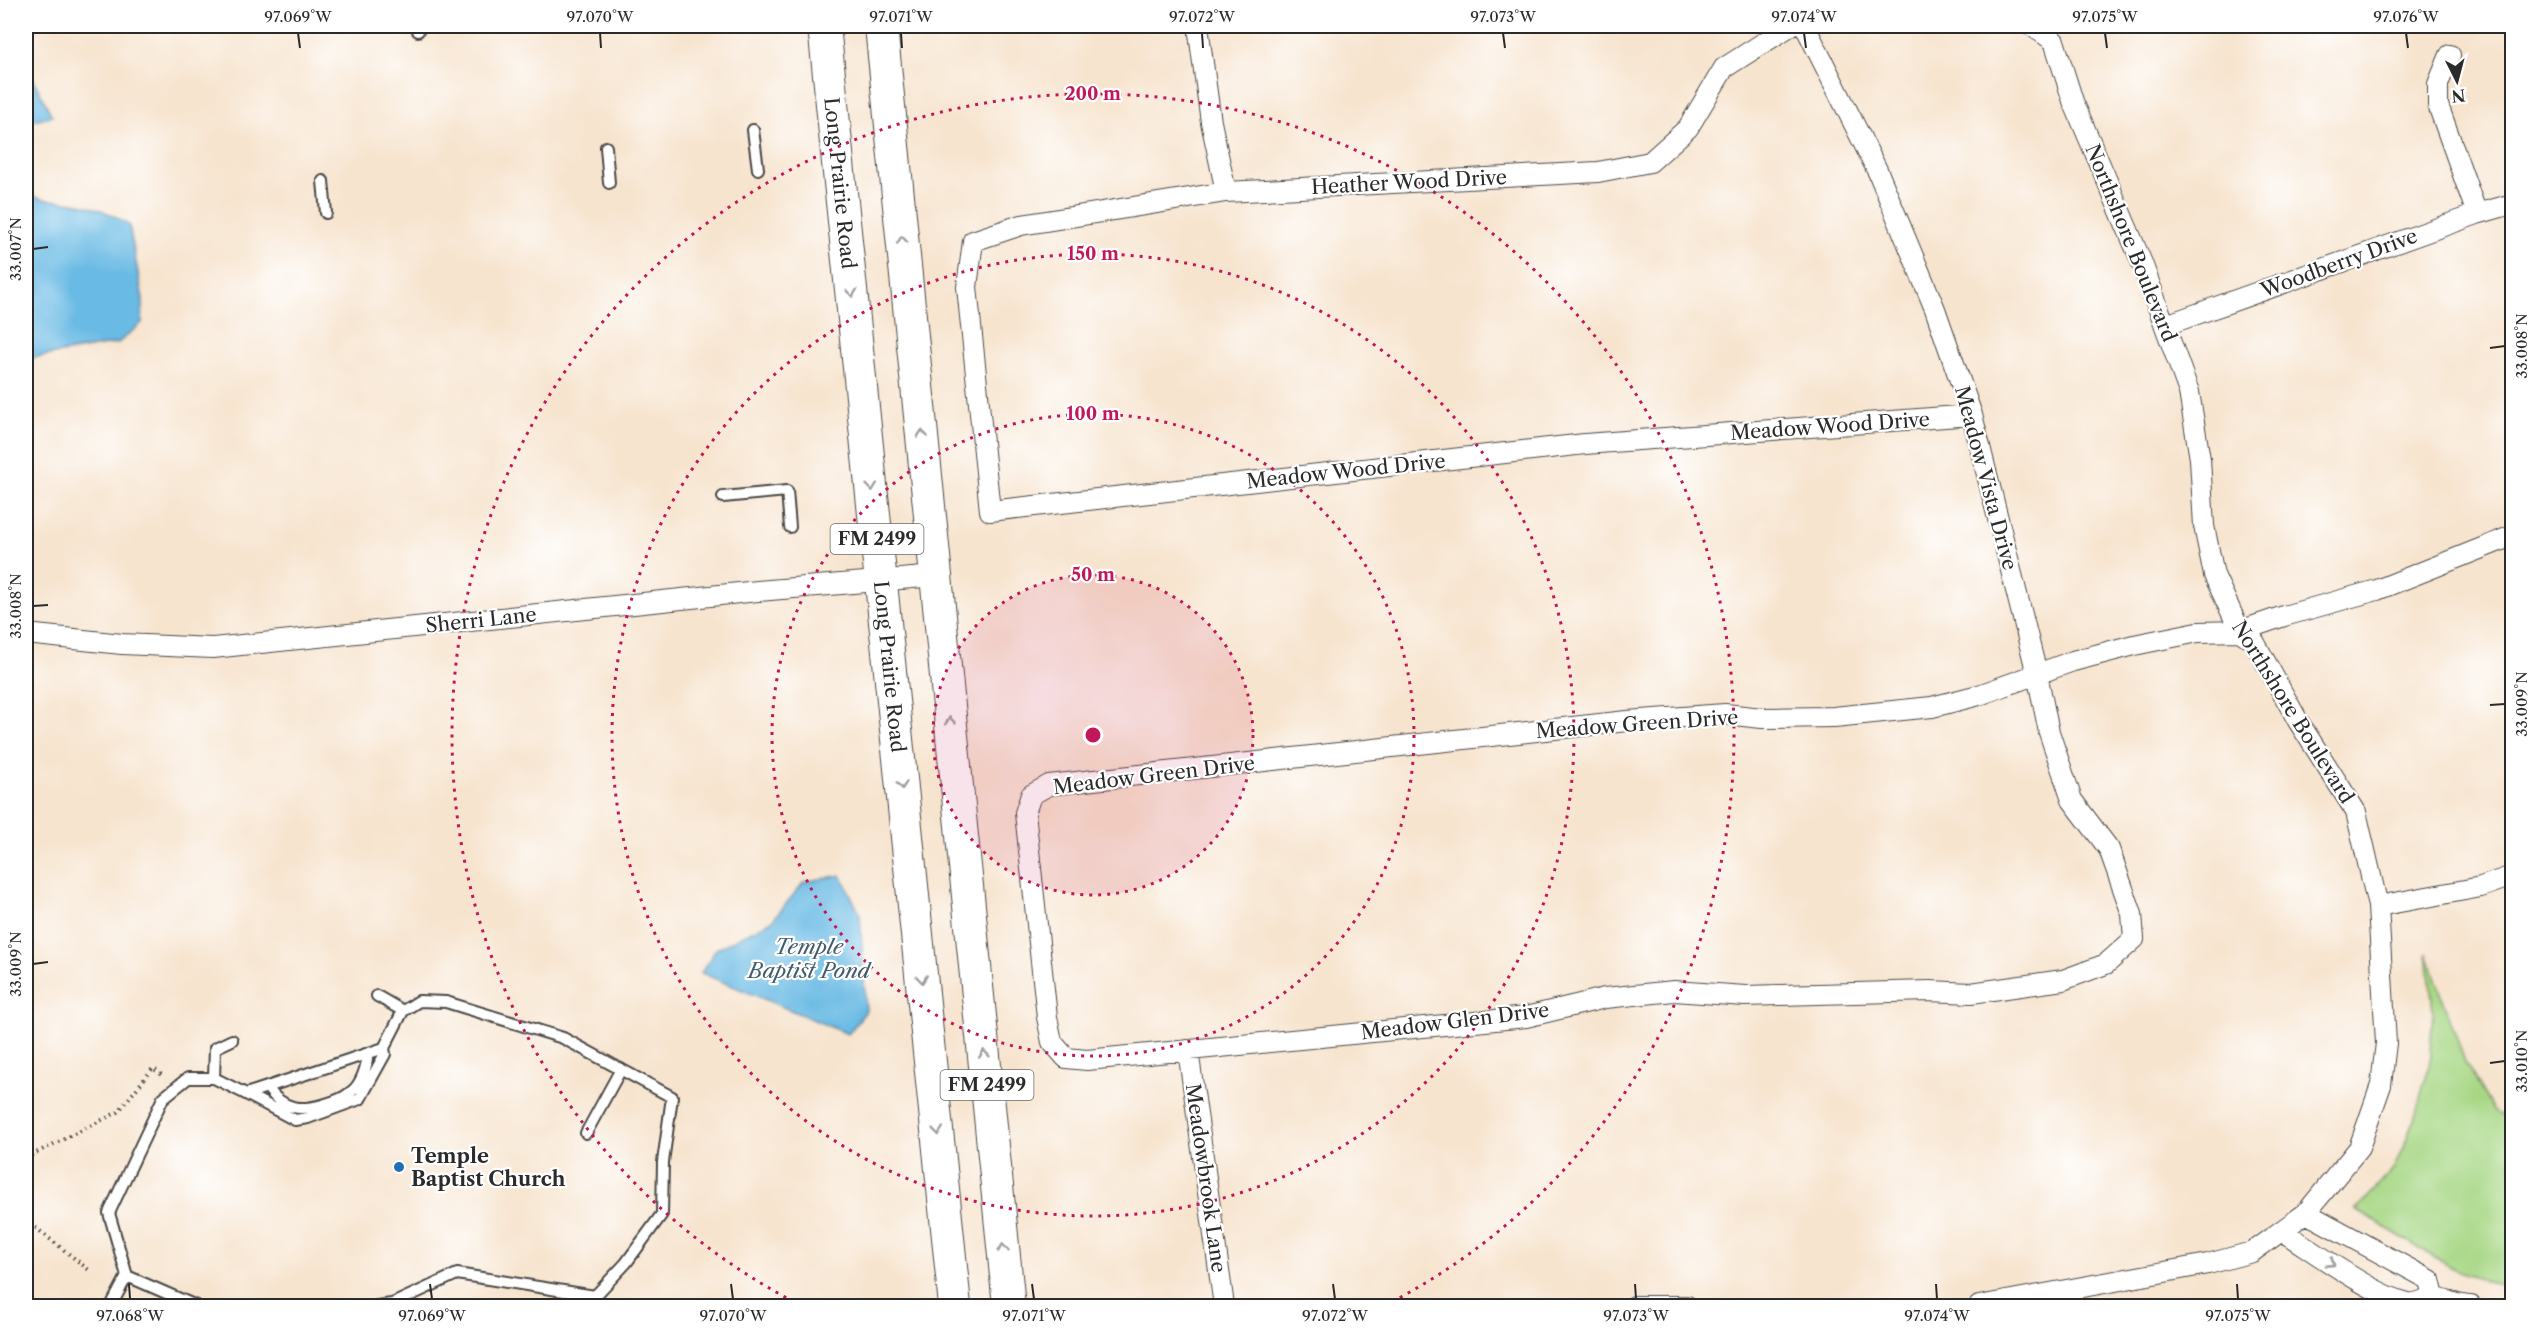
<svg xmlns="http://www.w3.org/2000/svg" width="2538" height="1332" viewBox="0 0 2538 1332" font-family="'Libre Caslon Text',serif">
  <rect width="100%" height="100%" fill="#fff"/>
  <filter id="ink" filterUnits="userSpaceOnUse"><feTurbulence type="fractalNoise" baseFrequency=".0167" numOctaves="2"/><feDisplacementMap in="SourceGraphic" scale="12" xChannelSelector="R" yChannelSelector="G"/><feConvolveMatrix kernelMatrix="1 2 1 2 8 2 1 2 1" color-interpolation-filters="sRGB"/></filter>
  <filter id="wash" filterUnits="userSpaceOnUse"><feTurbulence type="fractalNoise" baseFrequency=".008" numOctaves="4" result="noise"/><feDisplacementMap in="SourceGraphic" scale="24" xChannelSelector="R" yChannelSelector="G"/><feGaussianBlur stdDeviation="1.35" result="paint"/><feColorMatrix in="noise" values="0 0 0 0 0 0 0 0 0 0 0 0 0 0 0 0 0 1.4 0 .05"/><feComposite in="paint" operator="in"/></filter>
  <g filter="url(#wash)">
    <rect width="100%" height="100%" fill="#f7e4cf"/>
    <path fill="#a7d785" stroke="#698158" stroke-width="1.5" d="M2427 953 2465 1062 2493 1110 2512 1122V1289L2461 1273 2356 1210 2393 1170 2412 1127 2429 1066 2433 1011Z"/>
    <path fill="#69bae4" stroke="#4a7288" stroke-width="1.5" d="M26 76 32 77 52 116 26 122Z
      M26 193C43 202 58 200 76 203 95 206 114 215 129 225L143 299 142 323 118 343 26 359Z
      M841 875 860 914 866 1011 848 1034 701 973 716 949 772 921 804 882Z"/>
  </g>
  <g filter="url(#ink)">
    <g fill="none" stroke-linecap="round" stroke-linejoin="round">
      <g stroke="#4a4744" stroke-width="14">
        <path id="lane" d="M418 31V26
          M753 130 758 169
          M606 147 609 183
          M323 181 326 213
          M723 497 787 491 790 527
          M377 996 403 1011
          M214 1078 215 1048 232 1040
          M267 1087C274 1097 281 1104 293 1107 307 1111 340 1102 351 1092 361 1085 368 1065 367 1054
          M246 1094 295 1120 308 1118 360 1099 385 1054 384 1048
          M586 1133 621 1069
          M111 1306 127 1276
          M196 1306 127 1276 109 1213 163 1098 188 1078H214L246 1094 384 1048 403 1011 419 1001 446 1002 563 1038 672 1097 663 1162 662 1214 626 1263 595 1296
          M377 1306 392 1304 457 1274 595 1296 593 1306"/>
      </g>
      <g stroke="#4a4744" stroke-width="22">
        <path id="street" d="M1198 26 1211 122 1226 192
          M1790 26 1724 68 1688 128 1650 162 1598 172 1226 192 1021 225 973 241 967 287 990 511 1585 444 1972 415
          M1805 26 1878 172 1935 309 1972 415 2037 674 2049 732 2072 800 2109 849 2132 914 2134 939 2106 964 2063 980 1971 993 1930 991 1745 996 1674 991 1605 998 1526 1017 1087 1060 1066 1058 1052 1042 1047 1017 1025 813 1031 795 1049 785 1627 721 1725 714 1762 718 1834 717 1932 707 1979 695 2073 661 2134 645 2198 632 2240 631 2284 616 2377 590 2512 536
          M2450 55 2438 84V105L2477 214
          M2166 325 2477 214 2512 204
          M26 634 122 644 213 648 758 591 936 576
          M2378 906 2481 887 2512 876
          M1188 1050 1224 1306
          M2306 1213 2430 1280 2434 1297
          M2282 1231C2315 1252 2371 1294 2408 1303 2417 1305 2427 1297 2435 1298 2448 1300 2457 1306 2471 1306
          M1635 1306H1687
          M1979 1306 2208 1264 2252 1252 2306 1213 2359 1148 2381 1085 2386 1043 2378 906 2356 812 2298 721 2254 641 2240 631 2214 575 2204 526 2200 459 2189 392 2142 263 2073 101 2054 41 2032 26"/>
      </g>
      <g stroke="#4a4744" stroke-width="34">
        <g id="primary">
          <path id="s1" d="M824 26 955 1306"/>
          <path d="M881 26 1009 1306"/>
        </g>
      </g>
      <path stroke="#4a4744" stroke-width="4" stroke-dasharray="1.5 4.5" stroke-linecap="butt" d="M26 1158 118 1112 153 1068 164 1077
        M26 1220 89 1270"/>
      <use href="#lane" stroke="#fff" stroke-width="10"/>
      <use href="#street" stroke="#fff" stroke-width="20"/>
      <use href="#primary" stroke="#fff" stroke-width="32"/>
    </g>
    <defs><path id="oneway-chevron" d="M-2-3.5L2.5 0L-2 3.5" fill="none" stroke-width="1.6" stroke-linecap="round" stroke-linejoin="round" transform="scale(1.5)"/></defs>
    <g stroke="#a0a0a0">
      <use href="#oneway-chevron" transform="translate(902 240) rotate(-96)"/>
      <use href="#oneway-chevron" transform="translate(852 293) rotate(84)"/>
      <use href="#oneway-chevron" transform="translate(922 434) rotate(-96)"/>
      <use href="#oneway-chevron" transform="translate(872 487) rotate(84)"/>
      <use href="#oneway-chevron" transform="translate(950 721) rotate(-96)"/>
      <use href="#oneway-chevron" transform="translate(902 785) rotate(84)"/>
      <use href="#oneway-chevron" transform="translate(922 979) rotate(84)"/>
      <use href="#oneway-chevron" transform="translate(984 1054) rotate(-96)"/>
      <use href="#oneway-chevron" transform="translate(938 1131) rotate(84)"/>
      <use href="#oneway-chevron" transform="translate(1003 1248) rotate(-96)"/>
      <use href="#oneway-chevron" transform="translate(2331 1263) rotate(33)"/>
    </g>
  </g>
  <path fill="none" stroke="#2b2b2b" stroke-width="2" d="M298 33 300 48M600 33 601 48M901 33 902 48M1202 33 1203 48M1503 33 1505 48M1804 33 1806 48M2105 33 2107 48M2406 33 2408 48M33 249 48 247M2490 348 2505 346M33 606 48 605M2490 705 2505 704M33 964 48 962M2490 1063 2505 1061M129 1284 130 1299M430 1284 432 1299M731 1284 733 1299M1032 1284 1034 1299M1333 1284 1335 1299M1635 1284 1636 1299M1936 1284 1937 1299M2237 1284 2238 1299"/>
  <circle cx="1093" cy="735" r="160" fill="#c2185b" fill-opacity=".12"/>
  <g fill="none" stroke="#c2185b" stroke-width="3" stroke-dasharray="3 6">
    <circle cx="1093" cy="735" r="160"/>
    <circle cx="1093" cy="735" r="321"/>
    <circle cx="1093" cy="735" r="481"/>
    <path d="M802 1306A641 641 0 1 1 1384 1306"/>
  </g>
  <circle fill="#1f6fb2" stroke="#fff" stroke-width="2" cx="399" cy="1167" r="6"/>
  <g text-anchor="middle" stroke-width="4.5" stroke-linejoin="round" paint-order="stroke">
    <g fill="#fff" stroke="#6b6b6b" stroke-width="1.5">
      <rect x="830.5" y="524" width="93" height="30" rx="4.5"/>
      <rect x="940.5" y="1070" width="93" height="30" rx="4.5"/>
    </g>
    <g font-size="18" font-weight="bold" fill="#2b2b2b">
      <text x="877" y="545">FM 2499</text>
      <text x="987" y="1091">FM 2499</text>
    </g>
    <g font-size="20" fill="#2b2b2b" stroke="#fff">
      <text dy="7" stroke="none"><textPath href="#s1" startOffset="158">Long Prairie Road</textPath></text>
      <text transform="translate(1409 182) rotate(-3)" y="7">Heather Wood Drive</text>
      <text transform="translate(2131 243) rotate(68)" y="7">Northshore Boulevard</text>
      <text transform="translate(2339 263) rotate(-20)" y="7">Woodberry Drive</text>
      <text transform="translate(1830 426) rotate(-4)" y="7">Meadow Wood Drive</text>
      <text transform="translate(1346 471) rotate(-6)" y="7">Meadow Wood Drive</text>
      <text transform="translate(1986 478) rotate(75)" y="7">Meadow Vista Drive</text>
      <text transform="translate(481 620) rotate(-6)" y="7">Sherri Lane</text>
      <text dy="7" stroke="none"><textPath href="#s1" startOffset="644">Long Prairie Road</textPath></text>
      <text transform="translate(2293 712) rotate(58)" y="7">Northshore Boulevard</text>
      <text transform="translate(1637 724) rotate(-4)" y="7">Meadow Green Drive</text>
      <text transform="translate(1154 775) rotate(-7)" y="7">Meadow Green Drive</text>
      <text transform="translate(1455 1021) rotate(-7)" y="7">Meadow Glen Drive</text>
      <text transform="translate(1206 1178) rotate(82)" y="7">Meadowbrook Lane</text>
    </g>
    <g font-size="20" font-weight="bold" fill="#2b2b2b" stroke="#fff" text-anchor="start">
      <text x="411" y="1163">Temple<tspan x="411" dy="23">Baptist Church</tspan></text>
    </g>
    <g font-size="21" font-style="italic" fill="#415d6c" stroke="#fff">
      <text x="809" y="954">Temple<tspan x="809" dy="24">Baptist Pond</tspan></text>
    </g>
  </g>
  <circle cx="1093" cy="735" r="9" fill="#c2185b" stroke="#fff" stroke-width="3"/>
  <g font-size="18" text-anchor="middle" font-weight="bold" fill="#c2185b" stroke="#fff" stroke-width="4.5" stroke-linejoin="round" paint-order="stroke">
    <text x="1093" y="100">200 m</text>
    <text x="1093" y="260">150 m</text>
    <text x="1093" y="420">100 m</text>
    <text x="1093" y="581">50 m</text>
  </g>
  <rect width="2538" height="1332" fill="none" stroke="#fff" stroke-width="66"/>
  <g transform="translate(2457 81) rotate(174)" stroke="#ffffff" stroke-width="4.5" paint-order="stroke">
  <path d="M0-4.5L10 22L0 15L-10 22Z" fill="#2b2b2b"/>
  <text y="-9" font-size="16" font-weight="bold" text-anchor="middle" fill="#2b2b2b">N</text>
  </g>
  <rect x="33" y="33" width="2472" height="1266" fill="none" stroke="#2b2b2b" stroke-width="2"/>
  <g font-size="15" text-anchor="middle" fill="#2b2b2b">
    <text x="298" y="22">97.069°W</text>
    <text x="600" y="22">97.070°W</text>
    <text x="901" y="22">97.071°W</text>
    <text x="1202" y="22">97.072°W</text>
    <text x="1503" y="22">97.073°W</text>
    <text x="1804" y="22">97.074°W</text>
    <text x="2105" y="22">97.075°W</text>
    <text x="2406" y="22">97.076°W</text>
    <text transform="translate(16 249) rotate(-90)" y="5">33.007°N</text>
    <text transform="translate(2522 346) rotate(-90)" y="5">33.008°N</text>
    <text transform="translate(16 606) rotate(-90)" y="5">33.008°N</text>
    <text transform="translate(2522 704) rotate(-90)" y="5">33.009°N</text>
    <text transform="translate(16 964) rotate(-90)" y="5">33.009°N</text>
    <text transform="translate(2522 1061) rotate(-90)" y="5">33.010°N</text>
    <text x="130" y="1321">97.068°W</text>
    <text x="432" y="1321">97.069°W</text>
    <text x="733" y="1321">97.070°W</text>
    <text x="1034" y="1321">97.071°W</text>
    <text x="1335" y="1321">97.072°W</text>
    <text x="1636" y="1321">97.073°W</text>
    <text x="1937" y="1321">97.074°W</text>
    <text x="2238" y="1321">97.075°W</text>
  </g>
</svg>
